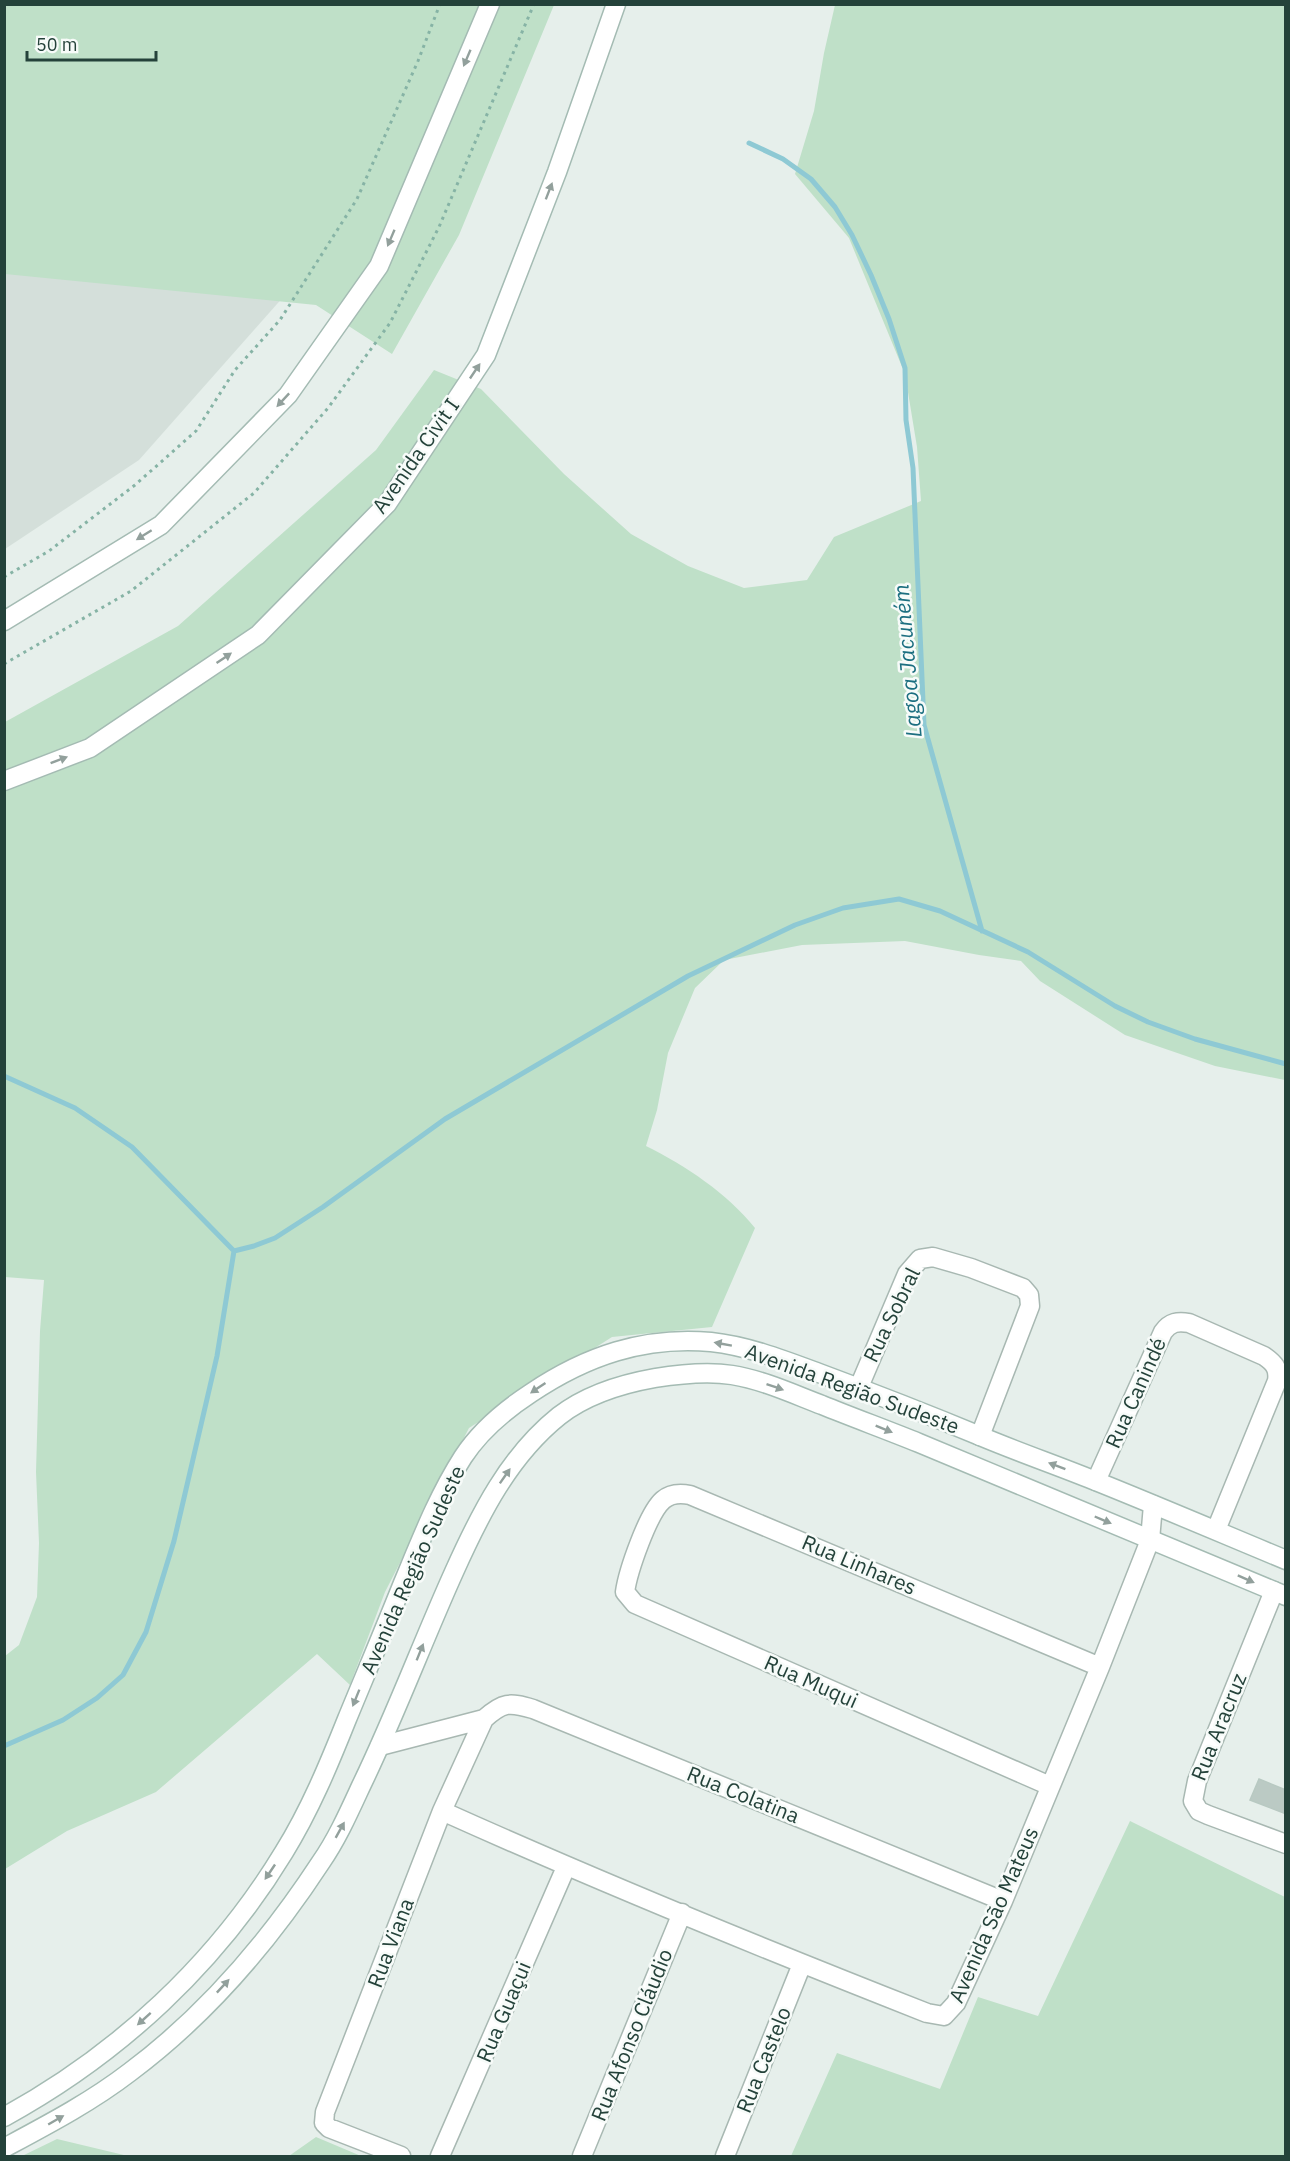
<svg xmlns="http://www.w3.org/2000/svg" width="1290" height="2161" viewBox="0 0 1290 2161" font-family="'IBM Plex Sans',sans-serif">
  <rect width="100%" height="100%" fill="#e6efeb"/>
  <path fill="#d4dfda" d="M5 272 285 295 139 460 5 549Z"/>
  <path fill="#bfe0c8" d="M4 5H554L459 235 392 354 316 305 5 274Z
    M835 5H1285V1080L1215 1066 1125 1035 1040 981 1021 961 979 955 905 941 802 945 724 960 695 988 668 1053 657 1110 646 1146C686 1166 727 1193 755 1228L712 1327 612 1337 469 1428 385 1592 350 1685 317 1654 156 1792 67 1831 5 1869V1656L19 1645 37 1597 39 1543 36 1472 40 1331 44 1280 5 1277V722L178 626 376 450 434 370 481 389 564 474 631 534 688 566 744 588 807 580 834 537 921 501 917 447 905 374 849 238 795 174 814 111 824 53Z
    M1130 1821 1285 1897V2156H791L837 2053 940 2089 978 1997 1038 2016Z
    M316 2137 361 2156H289Z
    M57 2139 128 2156H22Z"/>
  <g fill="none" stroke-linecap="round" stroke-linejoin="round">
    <path stroke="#8ec9d4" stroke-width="5" d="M749 143 783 159 811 179 835 207 852 235 871 275 889 319 905 368 906 420 913 468 924 725 982 931
      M4 1076 75 1108 132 1147 234 1251
      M234 1251 254 1246 275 1238 323 1207 445 1119 688 976 795 925 843 908 899 899 940 911 1028 952 1115 1006 1148 1022 1195 1039 1286 1064
      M4 1746 63 1720 97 1698 123 1675 146 1632 174 1541 217 1356 234 1251"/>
  </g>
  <path fill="#bbcac4" stroke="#b8c9c2" stroke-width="1.5" d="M1259 1779 1286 1790V1814L1250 1800Z"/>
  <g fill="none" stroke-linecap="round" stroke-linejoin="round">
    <g stroke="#a8b8b2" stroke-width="21">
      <path id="street" d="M859 1387 907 1274 920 1259 933 1257 971 1268 1023 1288 1029 1295 1030 1306 980 1436
        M1096 1481 1163 1332C1170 1322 1178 1321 1189 1323L1264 1356C1274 1363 1279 1368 1277 1381L1216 1530
        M1274 1591 1197 1781 1193 1801 1199 1811 1208 1815 1286 1844
        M380 1746 484 1719
        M1050 1786 635 1604 625 1592C628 1571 648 1513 663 1500 671 1493 680 1493 690 1495L1100 1667
        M442 1811C602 1883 764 1949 927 2013L944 2016 956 2003 1003 1901 1100 1667 1150 1540 1153 1505
        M401 2156 329 2128 324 2123 325 2112 442 1811 484 1719C503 1702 509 1702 533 1709L1003 1901
        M440 2156 566 1867
        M582 2156 682 1913
        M725 2156 802 1964"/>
    </g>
    <g stroke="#a4bbb3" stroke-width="21">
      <path id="secondary" d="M4 621 161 525 288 395 379 266 490 4
        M4 781 90 748 258 635 387 504 486 355 557 172 616 4
        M4 2117C119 2054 216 1964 284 1852 310 1810 329 1764 347 1719 366 1673 385 1628 403 1583 421 1540 438 1496 463 1457 480 1431 505 1410 531 1393 586 1356 644 1336 711 1342 748 1346 784 1360 819 1373 873 1393 927 1414 980 1436 1018 1452 1056 1465 1093 1480 1158 1506 1221 1533 1286 1560
        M4 2148C47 2125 91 2102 130 2072 205 2016 270 1940 321 1862 337 1839 349 1812 361 1786 395 1716 422 1643 454 1572 480 1514 509 1456 559 1416 586 1395 621 1384 655 1378 680 1374 707 1371 732 1375 763 1380 793 1394 822 1405 854 1418 887 1430 919 1443 1041 1493 1163 1545 1286 1596"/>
    </g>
    <path stroke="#86b3a5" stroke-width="3" stroke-dasharray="3 4.5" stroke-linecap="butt" d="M4 577 49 551 135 485 196 431 235 370 280 320 357 199 418 61 440 4
      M4 664 131 591 254 493 328 408 390 323 439 227 534 4"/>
    <use href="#street" stroke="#fff" stroke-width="18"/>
    <use href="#secondary" stroke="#fff" stroke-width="18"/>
  </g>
  <defs><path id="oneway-solid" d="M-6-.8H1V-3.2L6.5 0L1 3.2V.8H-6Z" transform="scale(1.5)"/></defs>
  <g fill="#92a09c">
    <use href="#oneway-solid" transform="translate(467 58) rotate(113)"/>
    <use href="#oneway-solid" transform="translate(549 191) rotate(-69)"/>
    <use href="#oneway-solid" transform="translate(391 238) rotate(113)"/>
    <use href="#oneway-solid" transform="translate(475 371) rotate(-56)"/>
    <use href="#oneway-solid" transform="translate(283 400) rotate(133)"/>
    <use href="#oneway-solid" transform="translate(144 535) rotate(148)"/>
    <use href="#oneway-solid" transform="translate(224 658) rotate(-34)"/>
    <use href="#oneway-solid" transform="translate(59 760) rotate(-21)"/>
    <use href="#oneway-solid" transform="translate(723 1344) rotate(-170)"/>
    <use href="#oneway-solid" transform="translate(775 1387) rotate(19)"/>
    <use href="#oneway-solid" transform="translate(538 1388) rotate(146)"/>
    <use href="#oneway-solid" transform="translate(884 1429) rotate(22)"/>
    <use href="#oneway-solid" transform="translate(1057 1466) rotate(-159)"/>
    <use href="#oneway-solid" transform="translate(505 1476) rotate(-55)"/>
    <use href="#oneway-solid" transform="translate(1103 1520) rotate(23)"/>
    <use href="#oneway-solid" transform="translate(1246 1579) rotate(24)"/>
    <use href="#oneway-solid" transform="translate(420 1652) rotate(-68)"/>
    <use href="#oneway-solid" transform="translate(356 1698) rotate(112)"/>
    <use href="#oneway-solid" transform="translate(340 1830) rotate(-61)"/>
    <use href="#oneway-solid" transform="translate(270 1872) rotate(124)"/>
    <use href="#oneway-solid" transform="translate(223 1986) rotate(-47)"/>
    <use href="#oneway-solid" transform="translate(144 2019) rotate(138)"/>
    <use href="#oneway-solid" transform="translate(56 2120) rotate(-30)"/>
  </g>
  <g text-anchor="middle" stroke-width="5" stroke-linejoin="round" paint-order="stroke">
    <g font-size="21" fill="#24423a" stroke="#f7fbf9">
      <text transform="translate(416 456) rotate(-55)" y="7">Avenida Civit I</text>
      <text transform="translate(892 1315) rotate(-64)" y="7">Rua Sobral</text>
      <text transform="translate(852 1389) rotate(20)" y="7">Avenida Região Sudeste</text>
      <text transform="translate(1136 1393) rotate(-66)" y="7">Rua Canindé</text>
      <text transform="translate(859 1565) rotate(23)" y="7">Rua Linhares</text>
      <text transform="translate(413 1570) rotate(-66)" y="7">Avenida Região Sudeste</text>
      <text transform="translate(811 1682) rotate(24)" y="7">Rua Muqui</text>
      <text transform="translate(1219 1727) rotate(-68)" y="7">Rua Aracruz</text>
      <text transform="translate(743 1795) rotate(22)" y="7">Rua Colatina</text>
      <text transform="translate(994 1915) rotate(-66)" y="7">Avenida São Mateus</text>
      <text transform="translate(391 1943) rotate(-69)" y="7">Rua Viana</text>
      <text transform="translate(504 2012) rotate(-67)" y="7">Rua Guaçui</text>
      <text transform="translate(632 2035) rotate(-68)" y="7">Rua Afonso Cláudio</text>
      <text transform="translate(764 2060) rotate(-68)" y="7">Rua Castelo</text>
    </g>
    <g font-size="22" font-style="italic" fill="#1c6f80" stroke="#f7fbf9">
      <text transform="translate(907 661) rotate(-95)" y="8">Lagoa Jacuném</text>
    </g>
  </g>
  <rect width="1290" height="2161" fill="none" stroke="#24423a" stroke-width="12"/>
  <path d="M27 51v9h129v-9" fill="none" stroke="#24423a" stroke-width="3"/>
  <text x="36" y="51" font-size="18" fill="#24423a" stroke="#f7fbf9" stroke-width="4.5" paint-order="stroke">50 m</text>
</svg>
